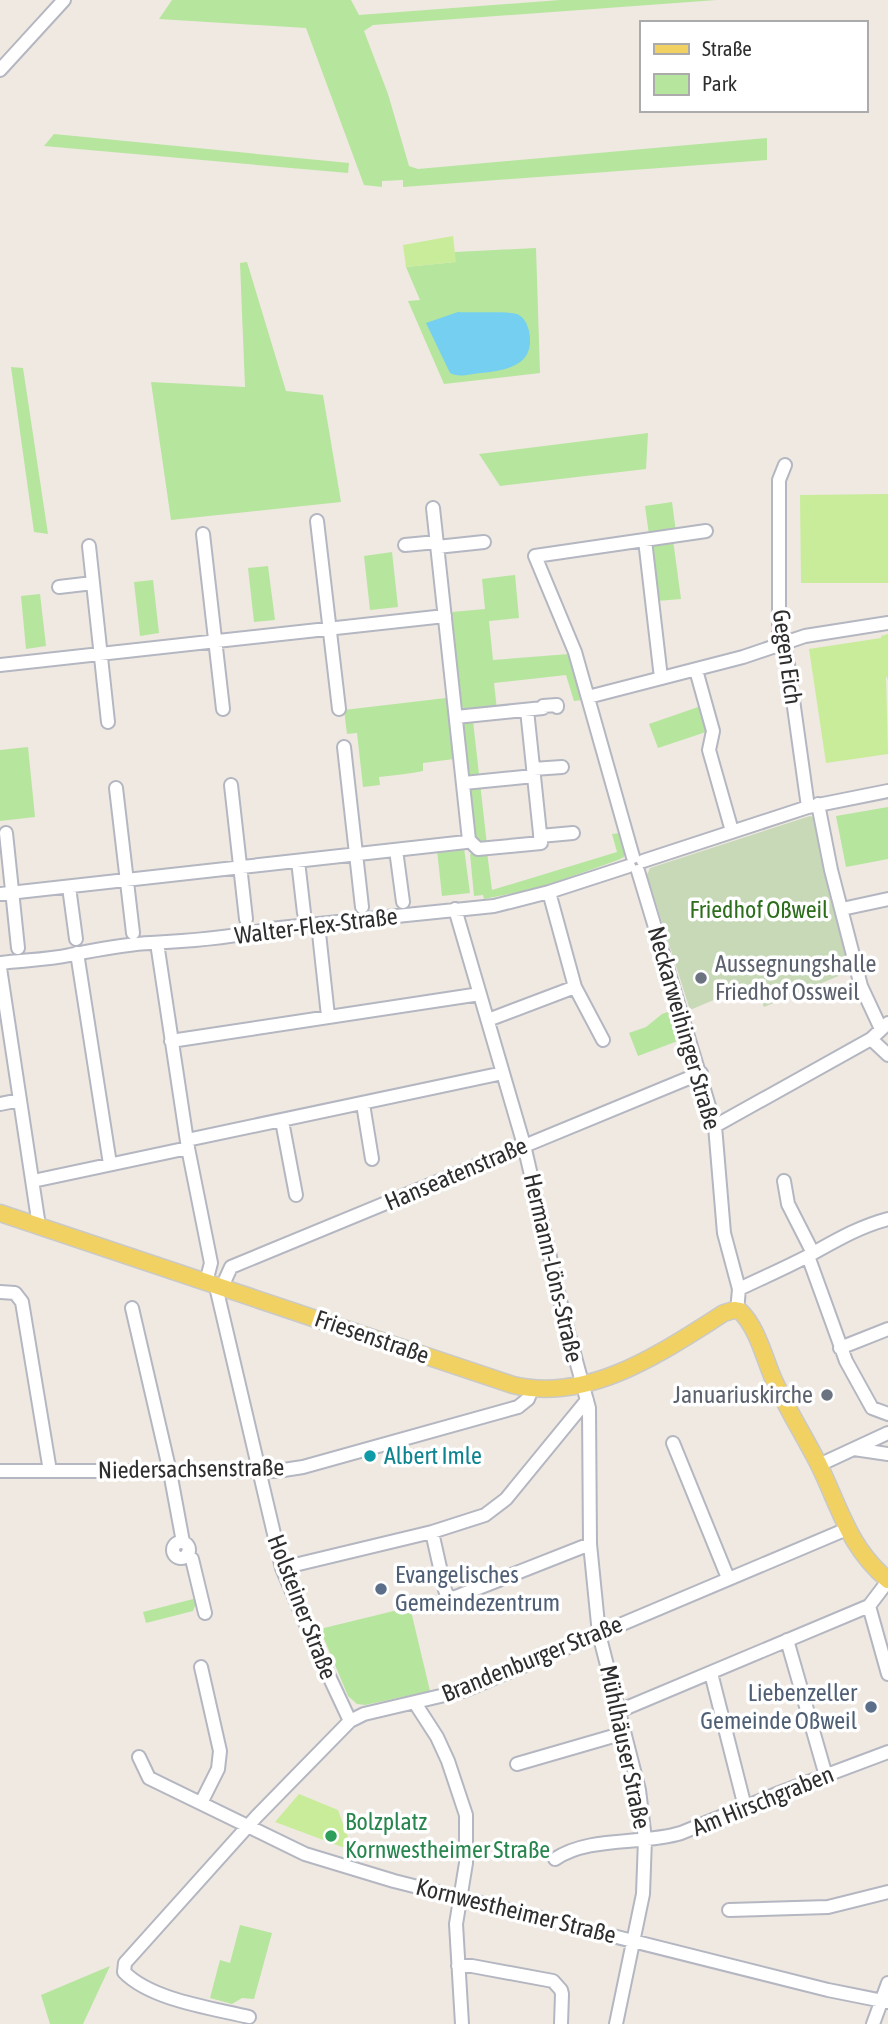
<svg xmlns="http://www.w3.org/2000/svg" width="888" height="2024" viewBox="0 0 888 2024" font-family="'Asap Condensed',sans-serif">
  <rect width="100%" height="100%" fill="#efe9e1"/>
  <path fill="#b6e59e" d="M172 0H351L359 15 560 0H717L373 25 364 31 388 94 409 166 418 169 767 138V160L403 187V180L382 181V187L364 185 306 28 159 19Z
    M54 134 349 163 348 173 44 146Z
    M536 248 540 373 444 384 408 301 420 300 406 267 455 262V252Z
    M247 262 286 391 323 395 341 502 171 520 151 382 245 387 240 263Z
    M11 367 23 368 48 534 34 532Z
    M648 433 646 469 500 486 479 454Z
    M672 502 676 532 649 535 645 506Z
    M673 540 681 599 657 601 650 544Z
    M392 552 398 607 370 610 364 556Z
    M268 566 275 620 254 622 248 568Z
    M515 575 519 618 489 621 493 660 569 654 582 700 574 701 566 675 494 683 497 710 461 711 452 612 485 609 482 579Z
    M153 580 159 633 140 636 134 582Z
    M40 594 46 646 26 649 21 596Z
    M446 698 454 759 423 763V771C408 774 394 775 379 777L380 785 363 787 357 733 347 734 344 710Z
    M701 706 709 731 658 748 649 724Z
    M473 721 487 845H481L475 841 462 726 466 722Z
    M28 747 35 817 0 821V750Z
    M888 807V859L846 867 836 816Z
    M620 833 625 851 624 857 618 860 539 888 484 899 483 895 474 896 470 854 487 852 492 890 617 852 612 834Z
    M464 848 470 893 442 896 437 850Z
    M673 1010 683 1039 638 1056 629 1033 646 1027 662 1014Z
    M197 1598 198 1605 195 1606 193 1611 146 1623 143 1612Z
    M410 1607 430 1691 365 1705 357 1704 348 1696 320 1629Z
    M240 1925 272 1933 254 1999 242 1998 232 2004 210 1998 220 1960 230 1963Z
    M110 1966 83 2024H50L41 1995Z"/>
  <path fill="#c8d9b8" d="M810 816 815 818 826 879 853 970 764 1007 754 983 690 1010 647 875 650 868Z"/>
  <path fill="#c9ec9a" d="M453 236 456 262 406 267 403 245Z
    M888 494V583H801L800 495Z
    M888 634V680L886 676 888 754 826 763 809 649 881 638V636Z
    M299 1794 338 1810 353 1851 275 1822Z"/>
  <path fill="#75cff0" d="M458 312C470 313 509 311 517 314 525 318 527 324 529 331 536 366 507 370 481 373 468 374 461 378 450 373L426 323Z"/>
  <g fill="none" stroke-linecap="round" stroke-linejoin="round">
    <g stroke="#b4b7c1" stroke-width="16">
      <path id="minor" d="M0 70 64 0
        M785 465 779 480V633L787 657 808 807
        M433 508 469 840
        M317 521 339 709
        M203 534 223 709
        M645 540 661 678
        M405 545 437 542
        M89 546 108 722
        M437 547 484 542
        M59 587 93 583
        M0 665 445 616
        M696 670 713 731 709 750 732 831
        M588 697 743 657 805 636 888 623
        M456 717 543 708V706L557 705V707
        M344 747 362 907
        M533 769 562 767
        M464 783 534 776
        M231 785 246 919
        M116 788 133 933
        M818 804 831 870 861 986 881 1029
        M6 833 18 948
        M540 836 573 833
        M469 840 478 849 541 843 527 710
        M396 850 403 902
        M633 857 575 652 535 556 706 531
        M298 861 304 913
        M643 861 808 807 888 791
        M638 871 715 1126 724 1233 739 1289 737 1311
        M69 887 76 939
        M0 894 466 842 469 840
        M455 909 524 1145 563 1313 589 1408 590 1544 599 1634 639 1790 645 1839 643 1894 616 2024
        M842 909 888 899
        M318 924 328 1016
        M157 943 188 1148 211 1263 206 1282
        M77 953 110 1164
        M0 963C23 960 47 960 70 955 97 950 123 944 151 943 191 941 231 938 270 929L494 906 549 892 629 866
        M0 968 39 1226
        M575 987 603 1040
        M488 1020 575 987 549 892
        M871 1039 888 1055
        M171 1041 480 994
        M0 1104 20 1100
        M363 1104 372 1159
        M282 1121 296 1195
        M715 1126 871 1039 888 1023
        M187 1140 503 1073
        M33 1181 188 1148
        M784 1181 788 1204 813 1253
        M808 1256 846 1361 872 1408 888 1414
        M218 1286 217 1291 282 1568 320 1657 350 1721
        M222 1287 231 1267 701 1073
        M739 1289C762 1278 785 1268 808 1256 835 1241 858 1227 888 1219
        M0 1292 15 1293 22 1302 50 1471
        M132 1308 170 1472 183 1542
        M840 1348 888 1329
        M673 1443 728 1578
        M854 1449 888 1454
        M819 1465 888 1433
        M0 1471H277L303 1467 518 1407 528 1399 532 1389
        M432 1532 445 1590 447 1595 453 1598 590 1544
        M173 1550a8 8 0 1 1 16 0a8 8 0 1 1-16 0Z
        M187 1554 192 1559 205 1613
        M282 1568 432 1532 485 1515 506 1499 587 1400
        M869 1606 888 1674
        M787 1640 826 1776
        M201 1667 220 1751 218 1769 201 1803
        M711 1673 745 1807
        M415 1703 437 1737 448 1761 466 1815V1863L456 1924 462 2024
        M619 1711 869 1606 888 1581
        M139 1757 149 1778 305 1854 394 1881 828 1990 888 2002
        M517 1764 624 1733
        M555 1859C589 1836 642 1845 681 1833L779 1793 888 1752
        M729 1910 828 1907 888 1892
        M458 1966H472L553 1981 561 1990 562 1994 561 2024
        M249 2017C212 2008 151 2000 124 1972L125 1963 257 1816 350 1721 364 1714 466 1690 847 1529
        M873 2024 888 1983"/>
    </g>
    <g stroke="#c9c9c9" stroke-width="19">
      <path id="major" d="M0 1213 513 1385C590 1403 662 1352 724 1313L734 1310 740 1311C757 1327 764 1357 773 1378 786 1407 803 1434 818 1463 840 1507 848 1547 888 1580"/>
    </g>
    <use href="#minor" stroke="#fff" stroke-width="12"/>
    <use href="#major" stroke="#f2d163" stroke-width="16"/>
  </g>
  <g fill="#6b7280" stroke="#fff" stroke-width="2.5">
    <circle cx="701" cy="978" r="7"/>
    <circle cx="827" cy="1395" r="7"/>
  </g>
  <circle fill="#0f9aa8" stroke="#fff" stroke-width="2.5" cx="370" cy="1456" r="7"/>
  <g fill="#5c6f8a" stroke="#fff" stroke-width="2.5">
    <circle cx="381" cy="1589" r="7"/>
    <circle cx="871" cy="1707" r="7"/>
  </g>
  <circle fill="#2e9e5b" stroke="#fff" stroke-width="2.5" cx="331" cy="1836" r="7"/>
  <g text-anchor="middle" stroke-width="7" stroke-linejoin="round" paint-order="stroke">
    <g font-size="24" fill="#2e2e2e" stroke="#fff">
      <text transform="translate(787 657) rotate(82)" y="8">Gegen Eich</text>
      <text transform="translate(316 926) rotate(-7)" y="8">Walter-Flex-Straße</text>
      <text transform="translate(684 1028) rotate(74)" y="8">Neckarweihinger Straße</text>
      <text transform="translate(456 1174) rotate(-23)" y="8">Hanseatenstraße</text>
      <text transform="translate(553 1268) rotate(77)" y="8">Hermann-Löns-Straße</text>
      <text transform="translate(372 1337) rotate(19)" y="8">Friesenstraße</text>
      <text transform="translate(191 1469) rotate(-1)" y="8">Niedersachsenstraße</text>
      <text transform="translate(302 1607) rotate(69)" y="8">Holsteiner Straße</text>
      <text transform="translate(532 1659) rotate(-22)" y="8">Brandenburger Straße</text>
      <text transform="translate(625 1747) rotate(78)" y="8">Mühlhäuser Straße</text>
      <text transform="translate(763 1801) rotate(-22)" y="8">Am Hirschgraben</text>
      <text transform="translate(516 1911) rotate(14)" y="8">Kornwestheimer Straße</text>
    </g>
    <g font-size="24" fill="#2c6e1b" stroke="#fff">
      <text x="759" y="918">Friedhof Oßweil</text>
    </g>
    <g font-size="24" fill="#5b616d" stroke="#fff" text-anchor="start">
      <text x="715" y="972">Aussegnungshalle<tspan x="715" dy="28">Friedhof Ossweil</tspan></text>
      <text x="813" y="1403" text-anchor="end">Januariuskirche</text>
    </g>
    <g font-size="24" fill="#0d838f" stroke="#fff" text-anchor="start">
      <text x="384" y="1464">Albert Imle</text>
    </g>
    <g font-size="24" fill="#4e5e75" stroke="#fff" text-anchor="start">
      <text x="395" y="1583">Evangelisches<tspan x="395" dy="28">Gemeindezentrum</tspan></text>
      <text x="857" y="1701" text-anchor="end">Liebenzeller<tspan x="857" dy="28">Gemeinde Oßweil</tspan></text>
    </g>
    <g font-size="24" fill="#27864d" stroke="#fff" text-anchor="start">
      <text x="345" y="1830">Bolzplatz<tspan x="345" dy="28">Kornwestheimer Straße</tspan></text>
    </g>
  </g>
  <rect x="640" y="21" width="228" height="91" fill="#ffffff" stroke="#ababab" stroke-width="2"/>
  <rect x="654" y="44" width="35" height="10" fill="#f2d163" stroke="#ababab" stroke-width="2"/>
  <text x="702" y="56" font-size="21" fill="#2e2e2e">Straße</text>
  <rect x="654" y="74" width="35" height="21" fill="#b6e59e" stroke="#ababab" stroke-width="2"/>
  <text x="702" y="91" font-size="21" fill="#2e2e2e">Park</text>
</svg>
